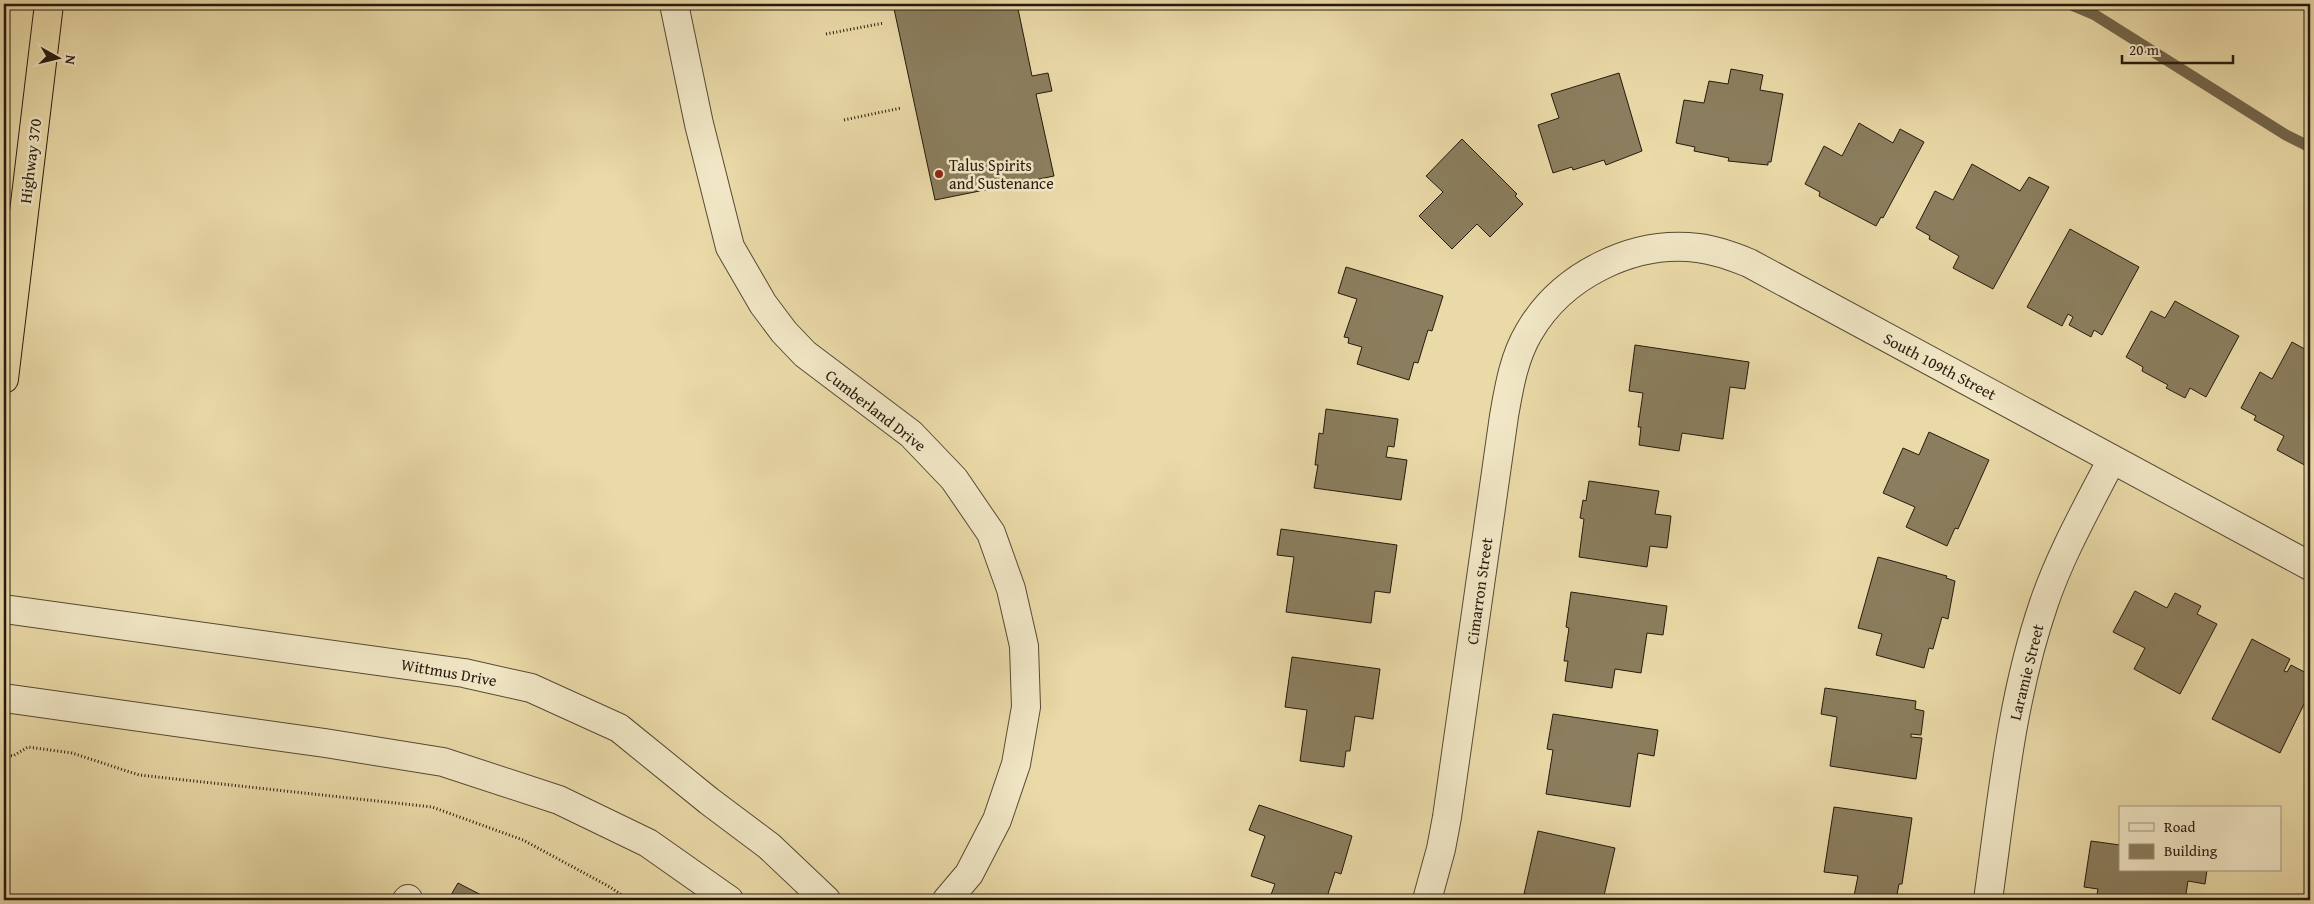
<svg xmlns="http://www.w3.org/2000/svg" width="2314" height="904" viewBox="0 0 2314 904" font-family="'Gentium Book Plus',serif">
  <rect width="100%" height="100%" fill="#eadaa8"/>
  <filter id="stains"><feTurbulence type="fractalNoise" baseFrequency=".004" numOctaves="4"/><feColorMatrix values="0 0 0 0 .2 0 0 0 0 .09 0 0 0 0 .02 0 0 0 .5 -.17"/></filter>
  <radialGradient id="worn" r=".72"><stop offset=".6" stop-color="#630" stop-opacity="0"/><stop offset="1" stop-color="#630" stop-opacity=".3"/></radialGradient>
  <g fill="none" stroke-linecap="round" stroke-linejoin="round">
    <path stroke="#73664b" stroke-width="11" d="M2069 4 2095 15 2286 135 2310 147"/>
  </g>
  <path fill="#8b7e5e" stroke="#251a0e" d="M893 4H1017L1032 76 1048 73 1052 91 1036 94 1054 176 935 200Z
    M1731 69 1763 75 1760 90 1783 94 1771 162H1768V165L1728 161 1729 158 1694 151 1695 147 1676 143 1684 100 1704 103 1709 81 1728 84Z
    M1619 73 1642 151 1606 165 1604 160 1573 170 1572 167 1553 173 1538 125 1559 118 1551 94Z
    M1859 123 1893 143 1900 129 1924 142 1883 218 1881 217 1876 226 1819 196 1820 192 1805 184 1824 146 1842 156Z
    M1462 139 1517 194 1515 196 1523 204 1490 237 1477 224 1452 249 1419 216 1443 192 1426 176Z
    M1972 164 2020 191 2029 177 2049 187 1993 289 1953 268 1959 256 1929 239 1930 236 1916 228 1935 191 1953 200Z
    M2070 229 2139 267 2102 335 2094 330 2091 337 2069 325 2073 317 2068 314 2062 326 2027 307Z
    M1346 267 1443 296 1432 331 1428 330 1418 363 1414 362 1409 380 1357 364 1362 347 1348 343 1349 338 1344 337 1357 299 1338 293Z
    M2175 301 2239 336 2206 397 2190 388 2185 398 2166 388 2168 385 2142 371 2143 367 2126 357 2151 311 2165 318Z
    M2292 342 2310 352V468L2277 450 2284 436 2254 420 2256 416 2241 408 2260 372 2272 379Z
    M1635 345 1749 362 1745 389 1730 387 1723 439 1682 433 1679 451 1639 445 1641 427H1638L1643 393 1629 391Z
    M1326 409 1398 419 1394 447 1388 446 1386 457 1407 460 1401 500 1314 488 1318 465H1315L1319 433 1323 434Z
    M1929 432 1989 460 1958 529 1955 528 1947 546 1906 527 1915 507 1883 493 1903 448 1919 455Z
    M1589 481 1659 491 1655 514 1671 516 1667 548 1650 546 1647 567 1579 557 1584 519 1580 518 1583 500 1586 501Z
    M1281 529 1397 545 1390 593 1375 591 1371 623 1286 612 1294 557 1277 555Z
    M1878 557 1947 576 1946 578 1955 581 1948 619 1942 617 1933 649 1929 648 1924 668 1876 655 1882 634 1858 628Z
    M2135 591 2167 608 2175 593 2201 606 2197 614 2217 624 2180 694 2134 669 2145 648 2113 632Z
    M1571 592 1667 606 1663 635 1647 633 1641 673 1615 669 1612 688 1565 681 1568 661H1564L1569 628 1566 627Z
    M2252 639 2290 659 2284 671 2287 672 2291 665 2310 675 2307 685 2310 687V692L2280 753 2212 719Z
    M1292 657 1380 669 1373 719 1355 716 1350 751H1346L1344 767 1300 761 1307 710 1285 707Z
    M1825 688 1916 701 1915 709 1924 711 1921 735 1911 734V737L1922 738 1916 779 1830 766 1837 717 1821 714Z
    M1553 714 1658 730 1654 756 1638 753 1630 807 1546 794 1553 750 1547 749Z
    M1259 805 1352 836 1341 874 1335 872 1326 900H1269L1275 884 1251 876 1265 836 1249 830Z
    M1834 807 1912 818 1902 884H1899L1896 900 1854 896 1858 876 1824 872Z
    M1538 831 1615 848 1603 900H1526L1527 894H1524Z
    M2091 841 2120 845V870H2207L2205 884 2188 881 2185 900H2096L2098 889 2084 887Z
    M458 883 491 900H448Z"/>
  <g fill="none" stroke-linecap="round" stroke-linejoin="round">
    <g stroke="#564a34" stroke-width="30">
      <path id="minor" d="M674 4 699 124 730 247 763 304 784 332 805 354 911 434 954 479 991 533 1011 589 1024 646 1026 707 1016 764 997 820 969 874 947 900
        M4 609 464 673 531 688 619 728 709 801 769 846 826 900
        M4 698 325 743 443 762 559 800 648 843 729 900
        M407 900 408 899
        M1427 900 1441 849 1447 817 1504 416C1509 387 1514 357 1529 332 1562 275 1633 240 1698 248 1715 250 1732 256 1749 263L2310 566
        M1988 900C2002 800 2011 699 2044 603 2061 553 2088 506 2112 459"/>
    </g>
    <g stroke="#251a0e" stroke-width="30">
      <path id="highway" d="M4 379 49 4"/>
    </g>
    <path stroke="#251a0e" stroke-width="3" stroke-dasharray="1 2.5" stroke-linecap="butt" d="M826 34 884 23
      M844 120 901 108
      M4 755 13 756 28 747 72 753 139 775 432 807 523 840 610 887 629 900"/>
    <use href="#minor" stroke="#f1e7c6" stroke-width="28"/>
    <use href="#highway" stroke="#eadaa8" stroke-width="28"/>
  </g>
  <circle fill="#8f2418" stroke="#f1e7c6" stroke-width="2" cx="939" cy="174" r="5"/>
  <g text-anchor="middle" stroke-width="5" stroke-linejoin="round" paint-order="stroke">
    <g font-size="16" fill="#251a0e" stroke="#f1e7c6">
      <text transform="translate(30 161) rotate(-83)" y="6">Highway 370</text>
      <text transform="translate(1940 366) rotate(28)" y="6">South 109th Street</text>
      <text transform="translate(876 410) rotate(38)" y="6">Cumberland Drive</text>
      <text transform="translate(1479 591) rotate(-82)" y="6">Cimarron Street</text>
      <text transform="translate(449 672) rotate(10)" y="6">Wittmus Drive</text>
      <text transform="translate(2026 672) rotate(-76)" y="6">Laramie Street</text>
    </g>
    <g font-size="16" fill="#251a0e" stroke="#f1e7c6" text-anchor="start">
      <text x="949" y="171">Talus Spirits<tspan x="949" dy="18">and Sustenance</tspan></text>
    </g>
  </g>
  <rect width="2314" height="904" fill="none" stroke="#eadaa8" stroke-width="20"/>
  <rect x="5" y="5" width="2304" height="894" fill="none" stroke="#251a0e" stroke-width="2.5"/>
  <rect x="10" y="10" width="2294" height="884" fill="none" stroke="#251a0e"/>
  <rect x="2119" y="806" width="162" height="65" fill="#f1e7c6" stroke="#9f957c"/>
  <rect x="2129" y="823" width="25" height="8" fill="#f1e7c6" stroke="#9f957c"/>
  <text x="2164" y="832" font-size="15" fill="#251a0e">Road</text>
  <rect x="2129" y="844" width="25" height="15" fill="#8b7e5e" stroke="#9f957c"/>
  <text x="2164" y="856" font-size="15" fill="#251a0e">Building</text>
  <g transform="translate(58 58) rotate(98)" stroke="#f1e7c6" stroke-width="4" paint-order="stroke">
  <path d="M0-4L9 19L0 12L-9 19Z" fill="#251a0e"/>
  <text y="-8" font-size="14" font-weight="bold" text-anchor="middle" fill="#251a0e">N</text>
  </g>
  <path d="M2122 55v8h111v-8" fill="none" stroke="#251a0e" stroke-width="2.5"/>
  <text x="2129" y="55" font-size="15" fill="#251a0e" stroke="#f1e7c6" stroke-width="4" paint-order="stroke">20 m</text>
  <rect width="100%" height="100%" filter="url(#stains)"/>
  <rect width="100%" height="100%" fill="url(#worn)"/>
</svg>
